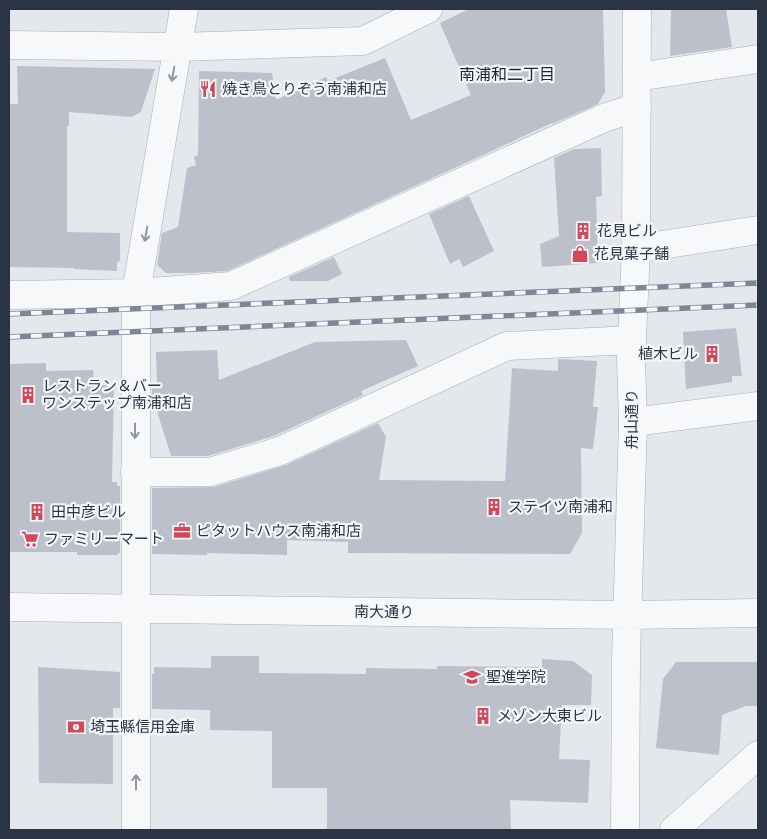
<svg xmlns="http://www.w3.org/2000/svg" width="767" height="839" viewBox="0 0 767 839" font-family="Ubuntu,'Noto Sans JP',sans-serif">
  <rect width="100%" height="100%" fill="#e4e7ec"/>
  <path fill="#bbc0ca" d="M469 9H603L605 92 598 104 552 124V123L481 156 227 271 193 273H166L157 265 162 233 178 227 187 168 196 165 194 157 198 155 199 71 272 73 276 100 326 77 328 81 385 58 411 120 471 95 440 23Z
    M671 9H726L732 47 670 56Z
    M17 66 155 69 141 112 131 117 69 112V126H67V232L120 233V261L117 262V271L74 269V268L9 267V176H10L9 104H18Z
    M601 148 602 196 596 197 598 263 542 267 540 244 559 236 554 158 574 149Z
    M469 196 494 251 463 267 459 259 450 264 429 214Z
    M334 257 342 274 328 281H290L289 277Z
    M736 328 742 376H732V382L686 389 683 332Z
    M406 340 418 366 361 391 363 395 274 436 208 456H171L152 395V386H157L156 352 217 350 219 380 315 342Z
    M558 359 597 361 593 407H598L593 449 581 448 582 533 570 554 348 553V542L287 540V555L207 553V555L152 554V488L214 487 286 465 378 423 386 437 379 480 505 481 512 368 558 371Z
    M46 363V371L93 370 94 385H114L112 482H117V486H120V553H118V555H77V552H9V364Z
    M211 656H259V673L366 674V668L437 669V666L542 667V659L573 661 592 675 591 705H562L559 759 590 760 588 803 510 800 511 830H327V788H272V731L210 730V710L152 709V674H154V667L211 668Z
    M676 662H758V706H746L722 715 719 755 656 748 663 679Z
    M38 667 120 672V708H113V784L39 783Z"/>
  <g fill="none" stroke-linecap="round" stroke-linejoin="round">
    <g stroke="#a9aeb7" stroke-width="29">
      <path id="minor" d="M9 45 178 47 363 41 428 9
        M637 77 758 59
        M636 249 758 230
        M9 295 136 293 231 286 604 118 637 107
        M633 422 758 406
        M135 472H210L280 451 507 346 632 340
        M9 607 628 615 758 613
        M136 830V293L184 9
        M625 830 626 659 633 422 631 360 636 249 637 9
        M674 830 758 755"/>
    </g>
    <use href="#minor" stroke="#f7f8fa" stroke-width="28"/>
    <g stroke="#7d8696" stroke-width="5.5">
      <path id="rail" d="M9 314 758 283
        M9 337 758 305"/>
    </g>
    <use href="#rail" stroke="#f4f6f9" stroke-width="4" stroke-dasharray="11" stroke-linecap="butt"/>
  </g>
  <defs><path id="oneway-shaft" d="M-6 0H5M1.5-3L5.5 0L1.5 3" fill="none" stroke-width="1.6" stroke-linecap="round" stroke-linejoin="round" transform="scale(1.25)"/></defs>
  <g stroke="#9196a0">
    <use href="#oneway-shaft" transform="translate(173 74) rotate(100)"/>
    <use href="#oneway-shaft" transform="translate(146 234) rotate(100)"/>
    <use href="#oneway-shaft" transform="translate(135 431) rotate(90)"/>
    <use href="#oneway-shaft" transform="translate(136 782) rotate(-90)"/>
  </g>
  <defs>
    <g id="restaurant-bare" transform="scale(1.35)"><path d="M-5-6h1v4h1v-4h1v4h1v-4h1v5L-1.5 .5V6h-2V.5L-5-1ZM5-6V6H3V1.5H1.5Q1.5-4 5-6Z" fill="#d1495b" stroke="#f4f6f9" stroke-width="2.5" paint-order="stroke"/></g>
    <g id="building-bare" transform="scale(1.35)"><path d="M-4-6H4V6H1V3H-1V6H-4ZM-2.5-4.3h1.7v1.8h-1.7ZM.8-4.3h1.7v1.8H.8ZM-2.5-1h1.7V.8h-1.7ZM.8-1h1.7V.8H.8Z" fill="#d1495b" stroke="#f4f6f9" stroke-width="2.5" paint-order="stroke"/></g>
    <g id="shop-bare" transform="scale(1.35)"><path d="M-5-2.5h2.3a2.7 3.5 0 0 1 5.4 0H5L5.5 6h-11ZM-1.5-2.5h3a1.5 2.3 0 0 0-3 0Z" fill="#d1495b" stroke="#f4f6f9" stroke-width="2.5" paint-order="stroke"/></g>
    <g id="office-bare" transform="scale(1.35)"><path d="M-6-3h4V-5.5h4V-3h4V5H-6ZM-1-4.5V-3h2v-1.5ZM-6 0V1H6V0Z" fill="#d1495b" stroke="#f4f6f9" stroke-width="2.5" paint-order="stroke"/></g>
    <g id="supermarket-bare" transform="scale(1.35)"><path d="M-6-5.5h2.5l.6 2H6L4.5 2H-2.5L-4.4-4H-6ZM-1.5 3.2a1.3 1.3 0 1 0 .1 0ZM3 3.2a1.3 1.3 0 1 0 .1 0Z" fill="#d1495b" stroke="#f4f6f9" stroke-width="2.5" paint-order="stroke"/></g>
    <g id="school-bare" transform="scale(1.35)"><path d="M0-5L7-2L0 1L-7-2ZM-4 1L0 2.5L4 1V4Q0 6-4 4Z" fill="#d1495b" stroke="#f4f6f9" stroke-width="2.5" paint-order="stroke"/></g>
    <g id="bank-bare" transform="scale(1.35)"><path d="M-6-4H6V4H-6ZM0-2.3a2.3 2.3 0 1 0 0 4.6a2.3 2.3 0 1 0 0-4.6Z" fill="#d1495b" stroke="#f4f6f9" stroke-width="2.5" paint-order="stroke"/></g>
  </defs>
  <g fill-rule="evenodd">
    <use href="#restaurant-bare" x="208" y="89"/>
    <use href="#building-bare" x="583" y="231"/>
    <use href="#shop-bare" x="580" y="254"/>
    <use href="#building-bare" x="712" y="354"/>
    <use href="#building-bare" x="28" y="395"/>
    <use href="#building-bare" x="494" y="507"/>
    <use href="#building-bare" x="37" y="512"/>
    <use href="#office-bare" x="182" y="531"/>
    <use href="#supermarket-bare" x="30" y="539"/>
    <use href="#school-bare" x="472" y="677"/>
    <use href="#building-bare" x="483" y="716"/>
    <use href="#bank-bare" x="76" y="727"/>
  </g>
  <g text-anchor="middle" stroke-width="4.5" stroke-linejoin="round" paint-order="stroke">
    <g font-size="15" fill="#2b3445" stroke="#f4f6f9" text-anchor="start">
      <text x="222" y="94">焼き鳥とりぞう南浦和店</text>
      <text x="597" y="236">花見ビル</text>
      <text x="594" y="259">花見菓子舗</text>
      <text x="698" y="359" text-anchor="end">植木ビル</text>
      <text x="42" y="391">レストラン＆バー<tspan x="42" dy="17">ワンステップ南浦和店</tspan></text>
      <text x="508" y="512">ステイツ南浦和</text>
      <text x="51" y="517">田中彦ビル</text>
      <text x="196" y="536">ピタットハウス南浦和店</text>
      <text x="44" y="544">ファミリーマート</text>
      <text x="486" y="682">聖進学院</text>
      <text x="497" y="721">メゾン大東ビル</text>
      <text x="90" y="732">埼玉縣信用金庫</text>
    </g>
    <g font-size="15" fill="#2b3445" stroke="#f4f6f9">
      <text transform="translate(632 419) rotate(-90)" y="5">舟山通り</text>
      <text transform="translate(384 612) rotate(1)" y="5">南大通り</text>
    </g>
    <g font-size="16" fill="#1d2536" stroke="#f4f6f9">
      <text x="507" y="80">南浦和二丁目</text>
    </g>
  </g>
  <rect width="767" height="839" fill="none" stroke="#2b3445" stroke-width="20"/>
</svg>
